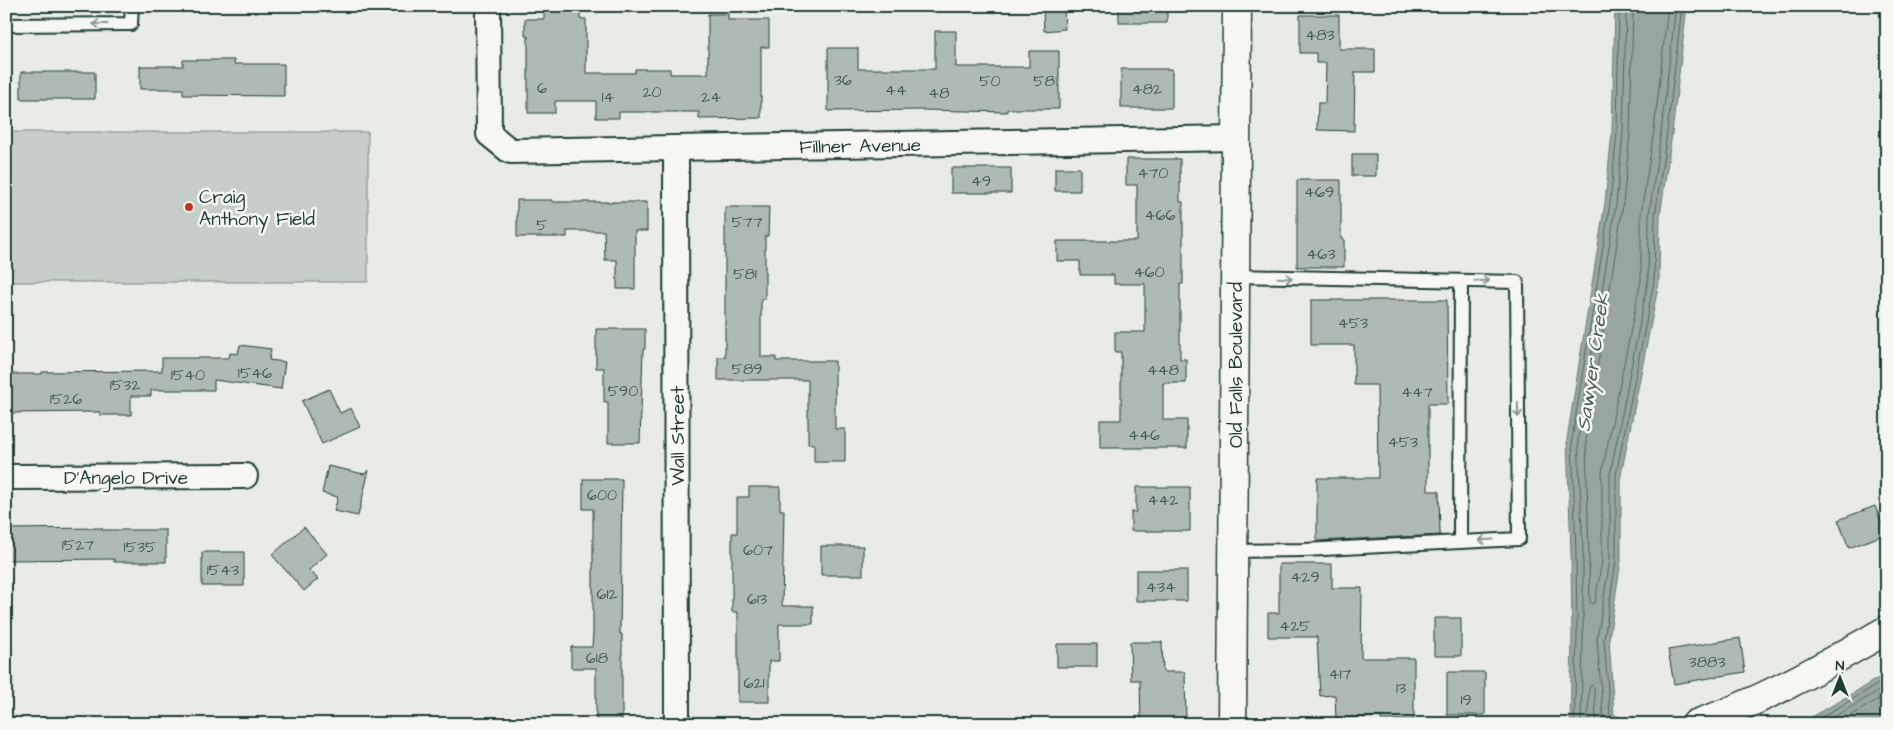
<svg xmlns="http://www.w3.org/2000/svg" width="1893" height="730" viewBox="0 0 1893 730" font-family="'Architects Daughter',sans-serif">
  <rect width="100%" height="100%" fill="#e9ebe7"/>
  <filter id="ink" filterUnits="userSpaceOnUse"><feTurbulence type="fractalNoise" baseFrequency=".02" numOctaves="2"/><feDisplacementMap in="SourceGraphic" scale="10" xChannelSelector="R" yChannelSelector="G"/><feConvolveMatrix kernelMatrix="1 2 1 2 8 2 1 2 1" color-interpolation-filters="sRGB"/></filter>
  <g filter="url(#ink)">
    <path fill="#c7cec9" stroke="#73867e" d="M10 132H368V282H9Z"/>
    <path fill="#99a6a0" stroke="#687c75" d="M1615 6H1687L1672 134 1660 216 1659 282 1621 475V561L1609 638 1614 715 1623 718 1624 724H1570L1572 638 1571 553 1567 439 1605 203 1612 132Z
      M1887 673V724H1800L1802 723Z"/>
    <g fill="none" stroke-linecap="round" stroke-linejoin="round">
      <path stroke="#50675f" stroke-width="1" d="M1633 6 1630 133 1623 204 1586 440 1590 602 1593 604 1595 602 1602 560V472L1641 280V214L1654 131 1668 6
        M1574 724 1577 638 1576 553 1572 439 1610 203 1617 132 1619 6
        M1581 724 1583 639V553L1578 439 1616 204 1623 133 1626 6
        M1588 724 1589 687 1591 685 1594 687 1596 716 1598 724
        M1608 724 1603 715 1597 639 1610 560V475L1648 281 1649 215 1661 132 1676 6
        M1619 724 1610 715 1604 639 1616 561V475L1654 281 1655 216 1667 133 1682 6
        M1810 724 1887 679
        M1822 724 1887 686
        M1837 724 1887 694"/>
    </g>
    <path fill="#b0bab5" stroke="#1f3d34" d="M544 6H580V19H586V73H635V69H670V74H708V14H728V20H769V47H761V118L699 119V112H619V118H596V101H555V113H528V36H525V19H544Z
      M1119 6H1167V23H1119Z
      M1064 8 1065 29 1044 31 1043 9Z
      M1300 15H1339V49H1375V72H1355L1354 131 1317 130 1318 103H1325L1326 63H1316V53H1300Z
      M935 31H956V67H1029V51H1059V109H1007V112L923 110 828 111V48H858V69H935Z
      M183 60H234V64H284V96L183 95V89H140V66H183Z
      M1121 69H1172V108H1121Z
      M21 72H95V99H21Z
      M1352 154H1376V176H1352Z
      M1126 159H1180V202H1183V284H1180V359H1186V383H1163V420H1187V448H1100V420H1121V352H1115V332H1145V284H1114V275H1080V261H1057V241H1137V185H1126Z
      M951 168H1011V193H951Z
      M1055 168H1080V191H1055Z
      M1297 180H1341V239H1344V267H1297Z
      M517 200H552V202H647V231H635V289H617V260H605L604 231H567V237H517Z
      M725 207H769L768 236H765V299H761V357H776V361H835V429H845V462H814V444H808V380H718V357H725Z
      M1311 300H1447L1448 404H1428V491H1439L1440 535 1317 541V478H1378L1377 385H1354V345H1311Z
      M596 329H645V349H643L640 443H608V402H604V368H596Z
      M240 345 271 349 269 360 285 362 281 389 214 380V390H151V396H131V415H100V412L6 413V374H42V372L162 371V358H229L230 353 238 354Z
      M329 389 340 413 351 408 360 427 322 444 302 401Z
      M328 466 364 474 369 470 358 516 334 511 338 497 322 493Z
      M583 479H622L620 634H622V722H596V668H571V647H592L593 634V509H583Z
      M749 487H780V510H784L782 606H813V624H779V661H769V702H738V612H732V533H737V497H749Z
      M1136 487H1190V531H1131V512H1136Z
      M1875 506 1886 534 1849 548 1838 520Z
      M304 527 327 554 309 570 318 579 304 591 272 555Z
      M102 528V530H166V562H114V559L6 560V529Z
      M821 546H863V575H821Z
      M202 552H244V586H202Z
      M1279 564H1332V588H1362L1361 658H1414V720H1381V717L1336 718 1335 695 1320 696 1317 637H1268V613H1279Z
      M1136 570H1187V601H1136Z
      M1434 618H1461V656H1434Z
      M1740 638 1745 672 1674 684 1668 650Z
      M1130 642H1162L1163 672H1185L1186 724H1141L1140 680H1131Z
      M1057 644H1097V667H1057Z
      M1447 672H1485V715H1447Z"/>
    <g fill="none" stroke-linecap="round" stroke-linejoin="round">
      <g stroke="#1f3d34" stroke-width="16">
        <path id="lane" d="M6 25 131 24 132 6
          M1460 542 1461 281
          M1234 551 1304 550 1519 539 1517 282 1236 276"/>
      </g>
      <g stroke="#1f3d34" stroke-width="28">
        <path id="street" d="M488 6 489 134 510 151 1237 138
          M676 148 677 724
          M6 477 245 476"/>
      </g>
      <g stroke="#1f3d34" stroke-width="31">
        <path id="secondary" d="M1232 724 1237 6
          M1696 724C1764 701 1825 665 1887 630"/>
      </g>
      <use href="#lane" stroke="#f6f6f2" stroke-width="12"/>
      <use href="#street" stroke="#f6f6f2" stroke-width="24"/>
      <use href="#secondary" stroke="#f6f6f2" stroke-width="28"/>
    </g>
    <defs><path id="oneway-shaft" d="M-6 0H5M1.5-3L5.5 0L1.5 3" fill="none" stroke-width="1.6" stroke-linecap="round" stroke-linejoin="round" transform="scale(1.25)"/></defs>
    <g stroke="#8a9a93">
      <use href="#oneway-shaft" transform="translate(100 24) rotate(180)"/>
      <use href="#oneway-shaft" transform="translate(1285 278) rotate(2)"/>
      <use href="#oneway-shaft" transform="translate(1482 281) rotate(1)"/>
      <use href="#oneway-shaft" transform="translate(1518 410) rotate(89)"/>
      <use href="#oneway-shaft" transform="translate(1486 540) rotate(177)"/>
    </g>
  </g>
  <circle fill="#c8321e" stroke="#f6f6f2" stroke-width="2" cx="189" cy="207" r="5"/>
  <g text-anchor="middle" stroke-width="5" stroke-linejoin="round" paint-order="stroke">
    <g font-size="16" fill="#435c54">
      <text x="1320" y="40">483</text>
      <text x="843" y="85">36</text>
      <text x="990" y="86">50</text>
      <text x="1044" y="86">58</text>
      <text x="542" y="93">6</text>
      <text x="1147" y="94">482</text>
      <text x="896" y="95">44</text>
      <text x="652" y="97">20</text>
      <text x="939" y="98">48</text>
      <text x="608" y="102">14</text>
      <text x="711" y="102">24</text>
      <text x="1153" y="178">470</text>
      <text x="981" y="186">49</text>
      <text x="1319" y="197">469</text>
      <text x="1160" y="220">466</text>
      <text x="747" y="227">577</text>
      <text x="542" y="230">5</text>
      <text x="1321" y="259">463</text>
      <text x="1149" y="277">460</text>
      <text x="745" y="279">581</text>
      <text x="1353" y="328">453</text>
      <text x="747" y="374">589</text>
      <text x="1163" y="375">448</text>
      <text x="255" y="378">1546</text>
      <text x="188" y="380">1540</text>
      <text x="125" y="390">1532</text>
      <text x="623" y="396">590</text>
      <text x="1417" y="397">447</text>
      <text x="66" y="404">1526</text>
      <text x="1144" y="440">446</text>
      <text x="1403" y="447">453</text>
      <text x="602" y="500">600</text>
      <text x="1163" y="505">442</text>
      <text x="78" y="550">1527</text>
      <text x="140" y="552">1535</text>
      <text x="758" y="555">607</text>
      <text x="223" y="575">1543</text>
      <text x="1305" y="582">429</text>
      <text x="1161" y="592">434</text>
      <text x="607" y="599">612</text>
      <text x="757" y="604">613</text>
      <text x="1295" y="631">425</text>
      <text x="597" y="663">618</text>
      <text x="1707" y="667">3883</text>
      <text x="1340" y="679">417</text>
      <text x="754" y="688">621</text>
      <text x="1401" y="693">13</text>
      <text x="1466" y="705">19</text>
    </g>
    <g font-size="19" fill="#1f3d34" stroke="#f6f6f2">
      <text transform="translate(860 145) rotate(-1)" y="7">Fillner Avenue</text>
      <text transform="translate(1235 365) rotate(-90)" y="7">Old Falls Boulevard</text>
      <text transform="translate(677 436) rotate(-90)" y="7">Wall Street</text>
      <text x="126" y="484">D'Angelo Drive</text>
    </g>
    <g font-size="19" fill="#1f3d34" stroke="#f6f6f2" text-anchor="start">
      <text x="199" y="203">Craig<tspan x="199" dy="22">Anthony Field</tspan></text>
    </g>
    <g font-size="20" font-style="italic" fill="#445c54" stroke="#f6f6f2">
      <text transform="translate(1592 362) rotate(-82)" y="7">Sawyer Creek</text>
    </g>
  </g>
  <rect width="1893" height="730" fill="none" stroke="#f6f6f2" stroke-width="25"/>
  <rect x="12" y="12" width="1868" height="705" fill="none" stroke="#1f3d34" stroke-width="2" filter="url(#ink)"/>
  <g transform="translate(1840 678)" stroke="#f6f6f2" stroke-width="4" paint-order="stroke">
  <path d="M0-4L9 19L0 12L-9 19Z" fill="#1f3d34"/>
  <text y="-8" font-size="14" font-weight="bold" text-anchor="middle" fill="#1f3d34">N</text>
  </g>
</svg>
